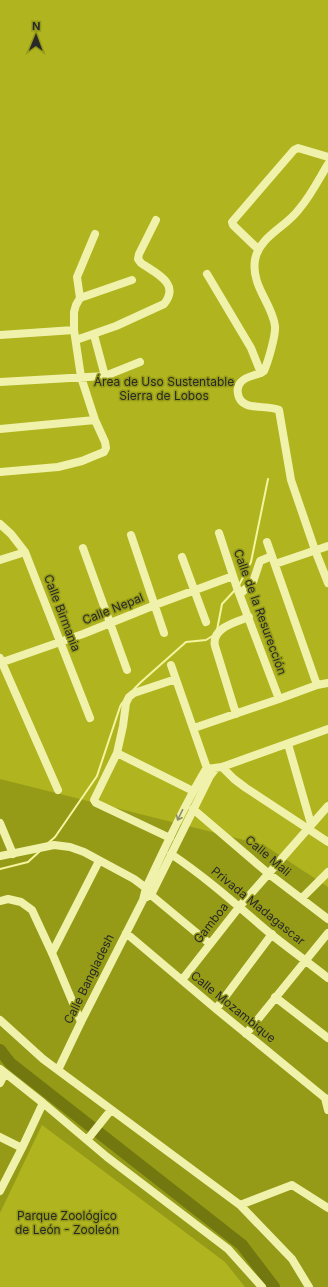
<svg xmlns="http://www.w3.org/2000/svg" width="328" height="1287" viewBox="0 0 328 1287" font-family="Inter,sans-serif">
  <rect width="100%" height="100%" fill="#959b17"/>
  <path fill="#b0b41f" d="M0 0H328V887L264 845 0 779Z
    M42 1125 225 1262 245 1287H0V1213Z"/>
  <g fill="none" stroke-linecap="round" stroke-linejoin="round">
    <path stroke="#f3f59f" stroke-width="2" d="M239 585 251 562 268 479
      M217 630 222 604 235 590
      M134 689 141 682 186 642 206 640 214 635
      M47 844 55 837 97 776 120 707 122 703
      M0 869 28 862 40 851"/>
    <path stroke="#72780f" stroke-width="12" d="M0 1050 10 1063 242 1245 274 1287"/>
    <path stroke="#f0f2ac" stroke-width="8" d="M328 164C319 179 311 195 300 208 287 227 259 236 255 260 251 286 272 303 275 326 276 335 268 362 264 371 257 376 247 375 241 382 238 385 237 389 238 394 241 412 266 404 279 410L291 480 315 550 328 583
      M258 249 233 225 232 222 294 150 298 148 328 157
      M207 274 251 348 261 373
      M80 298 77 277 95 234
      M0 335 74 330
      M94 335 105 376
      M76 340 116 326 164 304C181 283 155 273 141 263L138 259 139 254 156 220
      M0 382 105 376 140 362
      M0 429 95 420
      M0 472 58 467 82 461 94 456 104 452 106 448 105 442 95 420 81 377 74 330V312L76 305 80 298 132 280
      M0 524 11 534 25 552 90 718
      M219 533 237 588 279 699
      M131 535 164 633
      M267 542 317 685
      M83 548 127 670
      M182 557 206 622
      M0 560 25 552
      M275 564 328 546
      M240 594 253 582 260 561 272 556
      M0 658 58 790
      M0 663 83 634 155 605 233 576
      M171 665 209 774
      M236 714 215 646C211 628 236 622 249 617
      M194 728 279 699 317 685 328 683
      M288 744 311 824
      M117 753 193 791
      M222 767 234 779 246 788 328 842
      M193 809 269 874 328 919
      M0 823 13 854
      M170 838 96 803 94 800 117 753 123 726 126 703 129 697 134 693 176 679
      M171 854C207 878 239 907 272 935 291 950 310 964 328 978
      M0 856 54 845 70 847 84 852 134 879 146 888 151 895 210 944
      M147 897 151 895 210 776 216 768
      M302 898 328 872
      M0 901 8 899 21 902 32 910 52 953 81 1022
      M126 933 216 1009 325 1098
      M52 953 99 861
      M182 980 240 906 328 806
      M275 997 328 1038
      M216 1009 272 934
      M0 1020 43 1059 240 1205 292 1185 328 1208
      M246 1034 328 933
      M0 1069 43 1103 107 1157 228 1249 262 1287
      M58 1070 81 1022 143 900 146 888C165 848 183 807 206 769L222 767 328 729
      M0 1083 5 1073
      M325 1098 328 1110
      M0 1137 22 1148
      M87 1140 111 1110
      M0 1191 22 1148 43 1103
      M240 1205 292 1259 309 1287"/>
  </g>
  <defs><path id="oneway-shaft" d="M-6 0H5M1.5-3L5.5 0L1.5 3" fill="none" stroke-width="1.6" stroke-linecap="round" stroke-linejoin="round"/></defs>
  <use stroke="#8c8e6a" href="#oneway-shaft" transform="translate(180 815) rotate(116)"/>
  <g text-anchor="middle" stroke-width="3" stroke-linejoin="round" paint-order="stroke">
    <g font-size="12" fill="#282824" stroke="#959b17">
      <text x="164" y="386">Área de Uso Sustentable<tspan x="164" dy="14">Sierra de Lobos</tspan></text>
      <text x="67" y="1220">Parque Zoológico<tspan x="67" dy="14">de León - Zooleón</tspan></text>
    </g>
    <g font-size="12" fill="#292929" stroke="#959b17">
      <text transform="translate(113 609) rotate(-22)" y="4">Calle Nepal</text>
      <text transform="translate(260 612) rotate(70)" y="4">Calle de la Resurección</text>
      <text transform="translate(62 613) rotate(69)" y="4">Calle Birmania</text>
      <text transform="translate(268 856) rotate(40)" y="4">Calle Mali</text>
      <text transform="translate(258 906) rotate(39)" y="4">Privada Madagascar</text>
      <text transform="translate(211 923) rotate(-52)" y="4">Gamboa</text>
      <text transform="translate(89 979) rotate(-64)" y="4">Calle Bangladesh</text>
      <text transform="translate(233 1007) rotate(39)" y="4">Calle Mozambique</text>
    </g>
  </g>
  <g transform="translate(36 36) rotate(1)" stroke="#959b17" stroke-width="3" paint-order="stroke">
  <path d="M0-3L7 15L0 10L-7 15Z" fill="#292929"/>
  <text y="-6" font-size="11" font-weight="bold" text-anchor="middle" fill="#292929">N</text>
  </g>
</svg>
